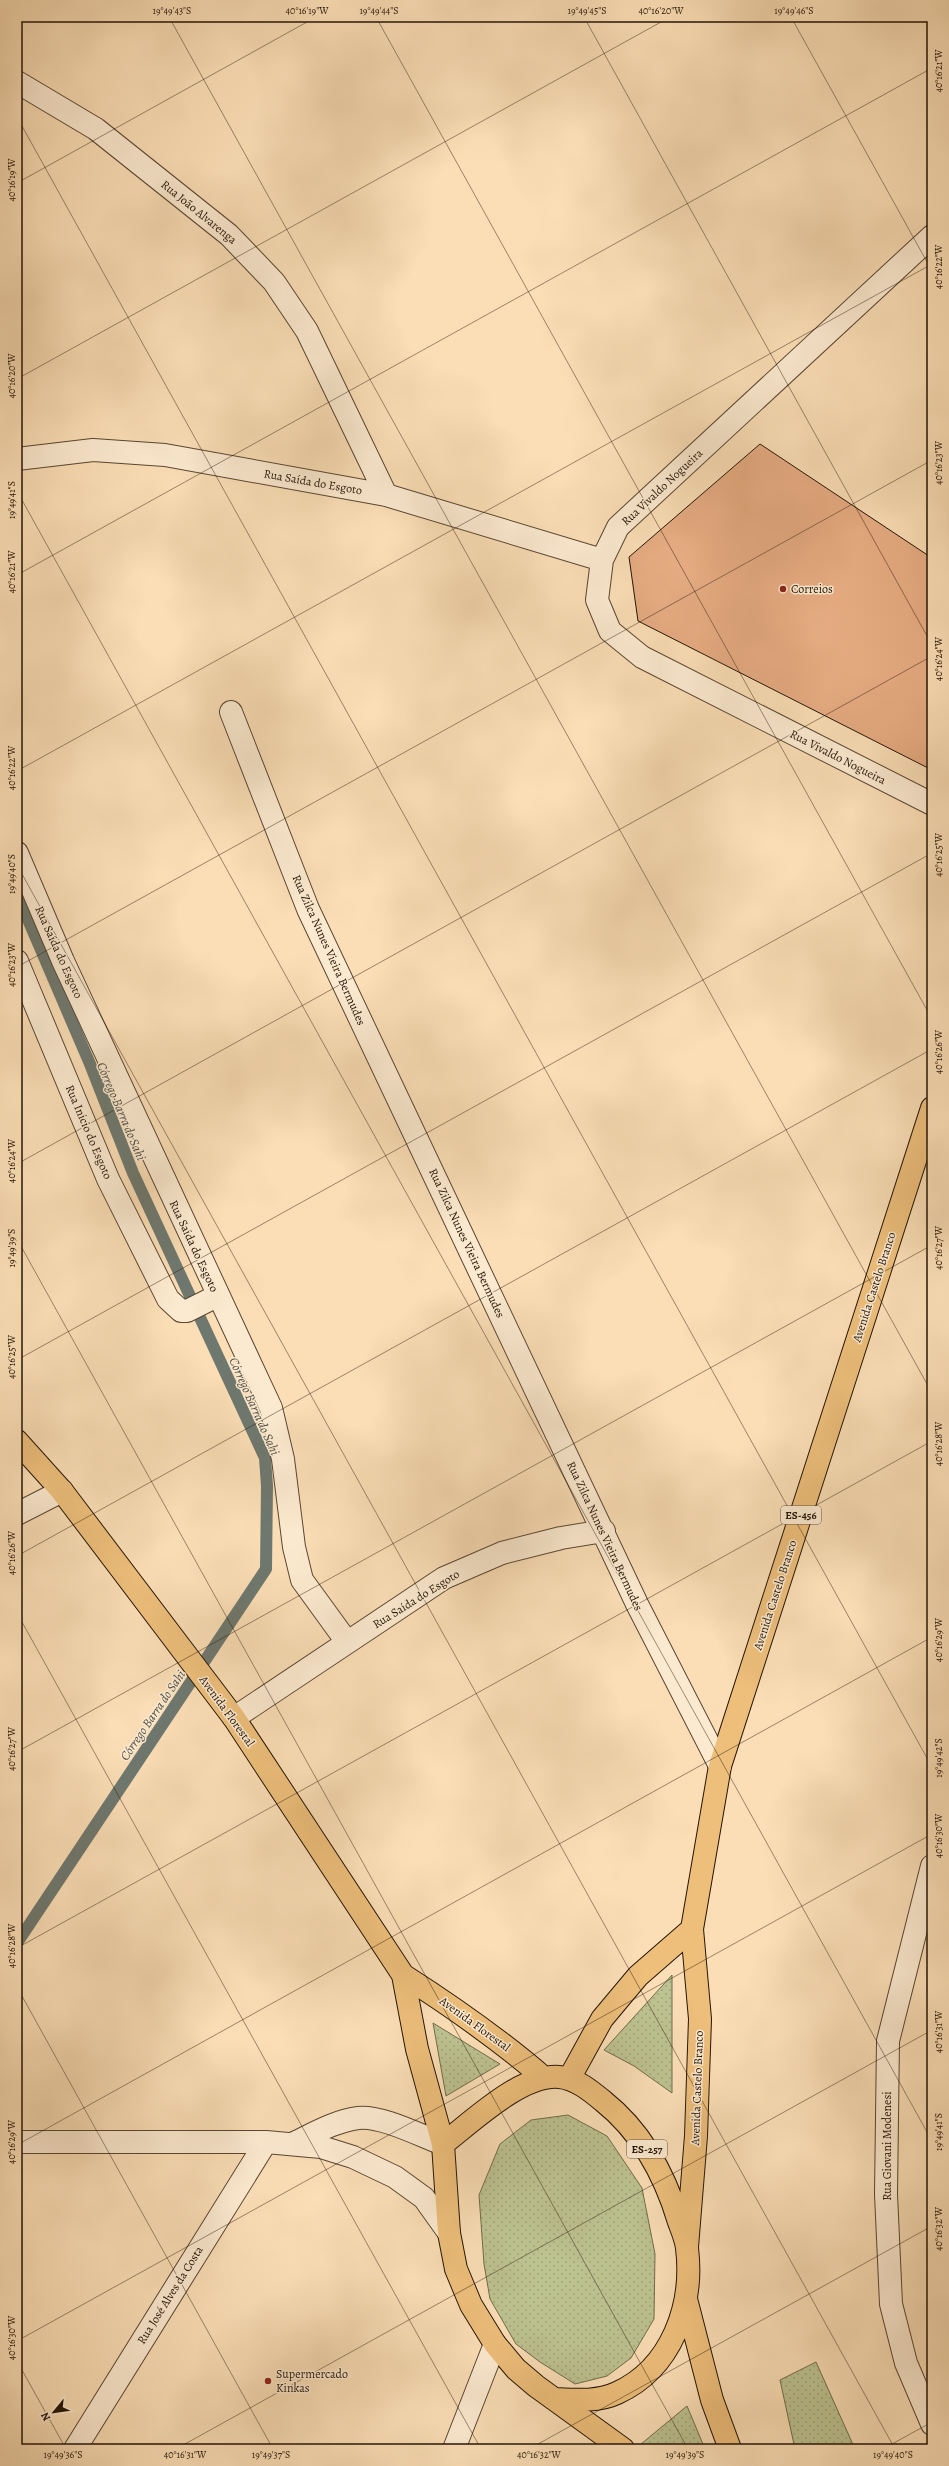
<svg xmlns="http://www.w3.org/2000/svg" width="949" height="2466" viewBox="0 0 949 2466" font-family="Alegreya,serif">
  <defs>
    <pattern id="grass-dots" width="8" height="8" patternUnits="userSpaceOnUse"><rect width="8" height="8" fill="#bcc290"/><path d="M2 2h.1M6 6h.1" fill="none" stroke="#a1a67b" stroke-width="1.8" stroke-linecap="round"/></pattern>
  </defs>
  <rect width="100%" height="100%" fill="#fbdeb6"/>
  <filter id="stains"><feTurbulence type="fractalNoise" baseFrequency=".005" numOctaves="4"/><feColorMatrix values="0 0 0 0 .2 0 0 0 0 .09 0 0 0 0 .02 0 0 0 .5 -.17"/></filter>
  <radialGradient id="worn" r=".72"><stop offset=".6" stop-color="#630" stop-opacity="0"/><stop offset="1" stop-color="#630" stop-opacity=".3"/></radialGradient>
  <path fill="url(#grass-dots)" stroke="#706b4c" d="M672 1975V2093L634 2066 604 2050Z
    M433 2023 500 2064 446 2096Z
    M568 2115 607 2136 642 2188 655 2254 654 2319 631 2358 607 2376 575 2384 540 2362 516 2344 490 2299 484 2264 479 2195 500 2144 531 2120Z
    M816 2362 855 2449H795L780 2380Z
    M687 2406 705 2449H635Z"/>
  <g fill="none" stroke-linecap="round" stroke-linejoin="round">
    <path stroke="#6e786f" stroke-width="12" d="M17 894 90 1064 133 1173 265 1458 267 1486 266 1569 17 1943"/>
  </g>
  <path fill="#e7ac83" stroke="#231407" d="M760 444 932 558V770L638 621 629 557Z"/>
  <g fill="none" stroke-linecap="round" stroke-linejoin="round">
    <g stroke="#594633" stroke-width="24">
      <path id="minor" d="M17 82 96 129 229 235 274 282 307 331 386 495
        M932 236 618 527 602 560 597 600 610 631 642 657 932 804
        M17 459 93 450 165 455 386 495 602 560
        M231 712 308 909 637 1604 720 1766
        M17 853 63 961 271 1408 283 1459 294 1547 302 1580 347 1642
        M17 961 108 1179 168 1299 181 1311H187L217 1296
        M17 1514 62 1491
        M234 1718 444 1578 502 1553 561 1538 604 1531
        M932 1866 888 2041 886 2194 891 2304 906 2363 932 2424
        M17 2142H266L321 2147 353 2157 395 2177 424 2198 449 2233
        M292 2144C313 2134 335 2121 358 2118 381 2115 421 2136 443 2144
        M75 2449 266 2142
        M454 2449 495 2344"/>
    </g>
    <g stroke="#231407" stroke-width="24">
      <path id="major" d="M17 1441 62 1491 234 1718 403 1975 417 2049 443 2144 449 2233 456 2269 471 2305 495 2344 516 2369 536 2386 623 2449
        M403 1975C453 2007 499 2039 544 2078
        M569 2079 602 2019 638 1976 692 1929
        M443 2144C472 2122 521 2074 559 2077 575 2078 591 2091 603 2101 642 2132 665 2175 679 2222 682 2230 686 2239 687 2248 694 2305 672 2368 617 2393 598 2402 575 2400 555 2399
        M687 2247 696 2136 700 2019 692 1929 720 1766 932 1108
        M686 2299 712 2400 730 2449"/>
    </g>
    <use href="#minor" stroke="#fcead0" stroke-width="22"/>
    <use href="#major" stroke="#eebf7b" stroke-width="22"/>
  </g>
  <path fill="none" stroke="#231407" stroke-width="1" stroke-opacity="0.45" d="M169 17 932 1393M376 17 932 1019M584 17 932 645M791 17 932 271M17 117 932 1767M17 183 316 17M17 379 670 17M17 491 932 2141M17 575 932 68M17 771 932 264M17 865 895 2449M17 967 932 460M17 1164 932 656M17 1239 688 2449M17 1360 932 853M17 1556 932 1049M17 1613 481 2449M17 1752 932 1245M17 1948 932 1441M17 1987 273 2449M17 2145 932 1637M17 2341 932 1834M17 2361 66 2449M176 2449 932 2030M529 2449 932 2226M883 2449 932 2422"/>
  <g fill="#8f2418" stroke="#fcead0" stroke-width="1.5">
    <circle cx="783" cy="589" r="4"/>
    <circle cx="268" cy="2381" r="4"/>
  </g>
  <g text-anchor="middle" stroke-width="3" stroke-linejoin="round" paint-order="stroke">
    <g fill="#fcead0" stroke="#645443" stroke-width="1">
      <rect x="781" y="1506" width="40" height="18" rx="3"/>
      <rect x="627" y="2140" width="40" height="18" rx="3"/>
    </g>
    <g font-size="11" font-weight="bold" fill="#231407">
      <text x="801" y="1519">ES-456</text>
      <text x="647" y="2153">ES-257</text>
    </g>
    <g font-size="12" fill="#231407" stroke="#fcead0">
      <text transform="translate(199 212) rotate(39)" y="4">Rua João Alvarenga</text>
      <text transform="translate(313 482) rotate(10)" y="4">Rua Saída do Esgoto</text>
      <text transform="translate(662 487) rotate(-43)" y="4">Rua Vivaldo Nogueira</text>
      <text transform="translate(838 757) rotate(27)" y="4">Rua Vivaldo Nogueira</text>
      <text transform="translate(329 950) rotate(66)" y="4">Rua Zilca Nunes Vieira Bermudes</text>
      <text transform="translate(59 952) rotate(66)" y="4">Rua Saída do Esgoto</text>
      <text transform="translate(89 1132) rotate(67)" y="4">Rua Início do Esgoto</text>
      <text transform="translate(467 1243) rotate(65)" y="4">Rua Zilca Nunes Vieira Bermudes</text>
      <text transform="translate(194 1246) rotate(65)" y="4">Rua Saída do Esgoto</text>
      <text transform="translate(874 1287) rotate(-72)" y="4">Avenida Castelo Branco</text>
      <text transform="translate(605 1536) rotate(65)" y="4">Rua Zilca Nunes Vieira Bermudes</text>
      <text transform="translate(775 1595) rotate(-72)" y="4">Avenida Castelo Branco</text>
      <text transform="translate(416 1599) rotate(-32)" y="4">Rua Saída do Esgoto</text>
      <text transform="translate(227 1711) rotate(54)" y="4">Avenida Florestal</text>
      <text transform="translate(475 2024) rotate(36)" y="4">Avenida Florestal</text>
      <text transform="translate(697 2088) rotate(-88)" y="4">Avenida Castelo Branco</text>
      <text transform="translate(887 2146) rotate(-90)" y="4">Rua Giovani Modenesi</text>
      <text transform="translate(170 2295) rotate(-58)" y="4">Rua José Alves da Costa</text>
    </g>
    <g font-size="12" fill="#231407" stroke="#fcead0" text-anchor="start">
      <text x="791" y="593">Correios</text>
      <text x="276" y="2378">Supermercado<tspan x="276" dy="14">Kinkas</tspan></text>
    </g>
    <g font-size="13" font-style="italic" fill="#4f4e44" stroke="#fcead0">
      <text transform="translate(122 1111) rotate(67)" y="5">Córrego Barra do Sahi</text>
      <text transform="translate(255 1406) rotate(66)" y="5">Córrego Barra do Sahi</text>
      <text transform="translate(152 1715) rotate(-56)" y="5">Córrego Barra do Sahi</text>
    </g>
  </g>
  <rect width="949" height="2466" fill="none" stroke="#fbdeb6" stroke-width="44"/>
  <g transform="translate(54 2412) rotate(241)" stroke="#fcead0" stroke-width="3" paint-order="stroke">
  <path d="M0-3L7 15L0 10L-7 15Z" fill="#231407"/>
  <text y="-6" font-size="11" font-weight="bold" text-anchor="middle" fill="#231407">N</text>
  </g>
  <rect x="22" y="22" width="905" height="2422" fill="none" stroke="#231407" stroke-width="1.5"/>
  <g font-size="10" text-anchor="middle" fill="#231407">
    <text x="172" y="14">19°49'43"S</text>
    <text x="307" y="14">40°16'19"W</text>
    <text x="379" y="14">19°49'44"S</text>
    <text x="587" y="14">19°49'45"S</text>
    <text x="661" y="14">40°16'20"W</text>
    <text x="794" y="14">19°49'46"S</text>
    <text transform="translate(938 71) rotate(-90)" y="4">40°16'21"W</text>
    <text transform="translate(11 180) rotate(-90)" y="4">40°16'19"W</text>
    <text transform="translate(938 267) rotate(-90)" y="4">40°16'22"W</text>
    <text transform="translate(11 376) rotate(-90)" y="4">40°16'20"W</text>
    <text transform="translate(938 463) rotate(-90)" y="4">40°16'23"W</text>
    <text transform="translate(11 500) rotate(-90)" y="4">19°49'41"S</text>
    <text transform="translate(11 572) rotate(-90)" y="4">40°16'21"W</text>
    <text transform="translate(938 659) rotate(-90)" y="4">40°16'24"W</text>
    <text transform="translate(11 768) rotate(-90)" y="4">40°16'22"W</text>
    <text transform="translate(938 855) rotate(-90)" y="4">40°16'25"W</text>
    <text transform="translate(11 874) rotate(-90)" y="4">19°49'40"S</text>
    <text transform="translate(11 965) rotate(-90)" y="4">40°16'23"W</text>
    <text transform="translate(938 1052) rotate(-90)" y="4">40°16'26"W</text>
    <text transform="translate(11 1161) rotate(-90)" y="4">40°16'24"W</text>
    <text transform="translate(11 1248) rotate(-90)" y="4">19°49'39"S</text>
    <text transform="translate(938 1248) rotate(-90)" y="4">40°16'27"W</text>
    <text transform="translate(11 1357) rotate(-90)" y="4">40°16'25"W</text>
    <text transform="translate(938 1444) rotate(-90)" y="4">40°16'28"W</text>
    <text transform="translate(11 1553) rotate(-90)" y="4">40°16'26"W</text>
    <text transform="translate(938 1640) rotate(-90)" y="4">40°16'29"W</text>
    <text transform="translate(11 1749) rotate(-90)" y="4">40°16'27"W</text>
    <text transform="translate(938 1758) rotate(-90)" y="4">19°49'42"S</text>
    <text transform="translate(938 1836) rotate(-90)" y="4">40°16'30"W</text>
    <text transform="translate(11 1946) rotate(-90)" y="4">40°16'28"W</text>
    <text transform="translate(938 2032) rotate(-90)" y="4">40°16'31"W</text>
    <text transform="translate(938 2132) rotate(-90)" y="4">19°49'41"S</text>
    <text transform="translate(11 2142) rotate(-90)" y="4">40°16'29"W</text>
    <text transform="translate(938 2229) rotate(-90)" y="4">40°16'32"W</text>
    <text transform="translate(11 2338) rotate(-90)" y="4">40°16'30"W</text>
    <text x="63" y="2458">19°49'36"S</text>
    <text x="185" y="2458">40°16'31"W</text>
    <text x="271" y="2458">19°49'37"S</text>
    <text x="539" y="2458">40°16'32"W</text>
    <text x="685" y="2458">19°49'39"S</text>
    <text x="893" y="2458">19°49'40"S</text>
  </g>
  <rect width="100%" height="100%" filter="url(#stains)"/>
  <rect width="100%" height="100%" fill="url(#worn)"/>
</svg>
